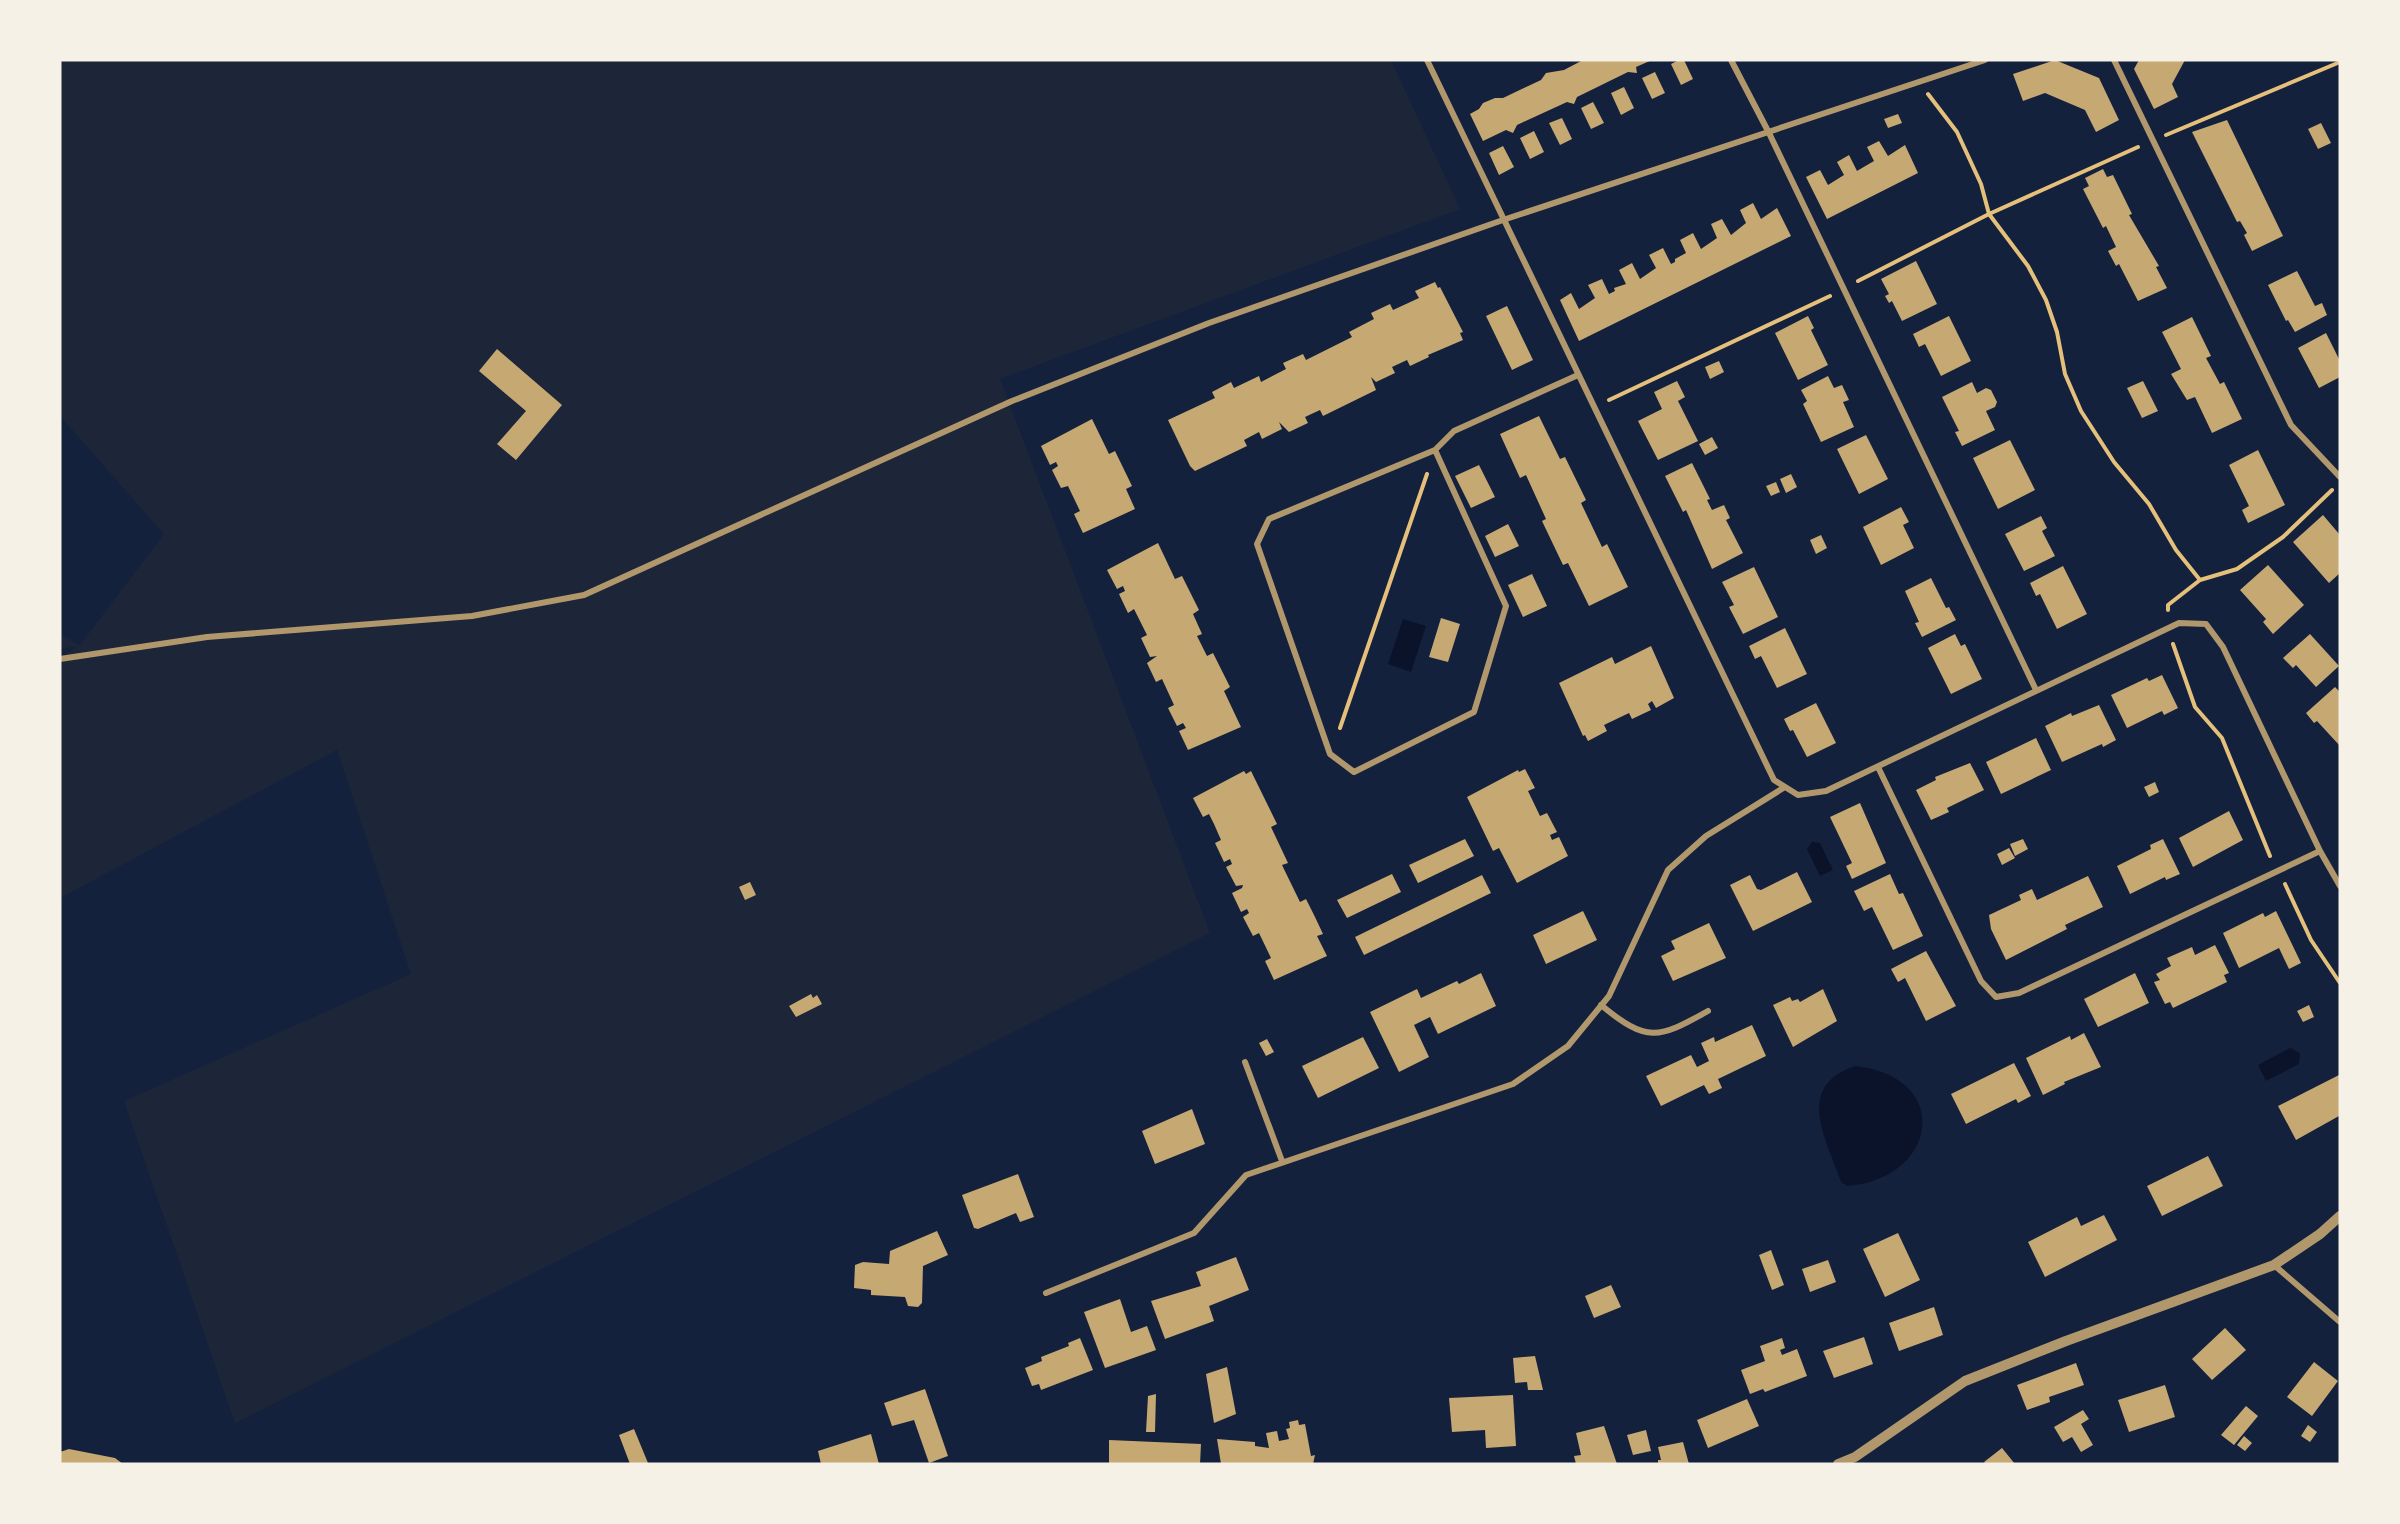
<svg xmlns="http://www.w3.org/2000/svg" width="2400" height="1524" viewBox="0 0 2400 1524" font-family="Overpass,sans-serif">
  <rect width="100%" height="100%" fill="#14213d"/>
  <path fill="#1d2539" d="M60 60H1391L1460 209 1000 379 1210 933 235 1423 124 1101 411 974 337 750 60 898V659L78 646 60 649V634L80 645 164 534 60 416Z"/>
  <path fill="#0b132b" d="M1403 619 1426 626 1411 672 1388 664Z
    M1812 842 1820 843 1833 870 1820 876 1807 849Z
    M2290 1048 2300 1053 2299 1064 2266 1081 2258 1065Z
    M1855 1066C1954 1077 1938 1179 1847 1186L1841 1182C1826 1138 1794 1087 1855 1066Z"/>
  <path fill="#c6a872" d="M1583 60H1652L1636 67 1637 73 1628 72 1577 97 1574 104 1567 102 1517 125 1513 133 1506 130 1483 141 1470 114 1479 109 1483 103 1495 98H1503L1541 80 1546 73 1564 70Z
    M1679 60H1684L1693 79 1681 85 1671 64Z
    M2055 60 2099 78 2119 120 2096 132 2085 110 2045 93 2023 101 2013 74Z
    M2139 60H2185L2172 84 2178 97 2154 109 2134 69Z
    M1655 72 1665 93 1652 99 1642 78Z
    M1624 87 1634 108 1621 115 1611 93Z
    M1593 102 1604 123 1591 129 1581 108Z
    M1898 114 1902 123 1888 128 1884 119Z
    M1562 118 1572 139 1560 145 1549 123Z
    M2227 120 2283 236 2252 251 2244 235 2247 233 2240 221 2237 222 2192 132Z
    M2321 123 2331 143 2318 149 2308 129Z
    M1534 131 1544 152 1530 159 1520 138Z
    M1879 141 1888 156 1905 145 1918 173 1827 219 1806 177 1820 170 1828 185 1844 175 1837 162 1849 155 1857 171 1862 168 1874 161 1867 147Z
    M1503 146 1514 167 1499 175 1489 153Z
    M2103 169 2107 177 2113 175 2132 214 2129 215 2159 266 2156 267 2167 288 2138 301 2119 264 2116 266 2108 251 2116 247 2106 226 2103 228 2083 189 2089 186 2085 178Z
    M1753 203 1761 219 1777 208 1791 236 1579 341 1560 300 1571 293 1579 309 1595 298 1588 285 1602 279 1609 294 1615 291 1614 288 1626 284 1619 270 1632 263 1640 279 1656 268 1649 255 1663 248 1671 264 1675 262V259L1686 253 1680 240 1693 233 1701 249 1717 238 1711 224 1722 219 1731 235 1746 223 1740 210Z
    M1916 261 1937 304 1902 321 1892 301 1889 303 1885 296 1889 294 1881 279Z
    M2297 271 2315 306 2322 303 2327 315 2295 332 2288 320 2286 321 2268 285Z
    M1435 282 1438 288 1440 287 1463 332 1460 333 1463 340 1428 355 1429 357 1410 366 1407 360 1392 367 1395 373 1376 382 1371 377 1376 390 1323 416 1320 410 1305 417 1308 423 1289 432 1279 422 1282 429 1262 439 1259 432 1244 440 1247 446 1195 471 1190 466 1168 420 1215 398 1212 392 1231 382 1234 388 1259 376 1261 382 1286 369 1283 363 1303 354 1306 360 1352 337 1349 332 1374 319 1371 313 1390 304 1393 310 1419 298 1415 291Z
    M1507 306 1533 360 1512 370 1486 316Z
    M1808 316 1814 328 1811 330 1828 365 1798 380 1775 333Z
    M1949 316 1971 361 1941 376 1925 344 1919 347 1913 334Z
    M2192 317 2211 356 2206 358 2220 384 2224 382 2242 419 2212 433 2195 397 2187 400 2171 374 2181 369 2162 332Z
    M2326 333 2340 361V377L2319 388 2298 348Z
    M497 349 562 405 516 460 497 444 526 411 479 371Z
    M1719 361 1724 372 1710 379 1705 367Z
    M1828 376 1834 388 1842 385 1849 400 1843 402 1854 427 1821 442 1803 404 1807 401 1801 390Z
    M1677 381 1685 397 1678 401 1698 441 1658 460 1638 421 1662 409 1654 392Z
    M2143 381 2158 411 2142 418 2127 388Z
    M1972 382 1977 393 1986 388 1991 390 1997 402 1995 407 1986 411 1995 430 1962 446 1955 432 1959 431 1942 397Z
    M1539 416 1560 459 1565 457 1586 500 1581 503 1602 547 1607 544 1628 587 1589 606 1568 563 1563 565 1542 521 1546 519 1526 475 1520 478 1500 434Z
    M1092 419 1109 454 1115 451 1132 486 1126 489 1135 509 1083 533 1074 514 1080 511 1068 486 1061 488 1052 470 1058 466 1056 462 1050 465 1041 446Z
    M1866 435 1888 479 1859 494 1837 449Z
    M1712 437 1718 448 1705 455 1699 444Z
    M2010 440 2035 490 1998 509 1973 458Z
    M2258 450 2285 505 2248 523 2242 510 2249 506 2229 465Z
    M1692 463 1710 499 1707 500 1712 510 1724 505 1730 518 1726 520 1743 553 1712 569 1686 510 1683 512 1665 476Z
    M1479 465 1495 497 1471 508 1455 476Z
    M1791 474 1797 487 1786 493 1780 479Z
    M1776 482 1780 492 1771 496 1766 486Z
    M1901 507 1909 522 1903 525 1914 548 1881 565 1863 527Z
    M2323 515 2340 535V573L2329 583 2293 542Z
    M2041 516 2047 528 2042 531 2055 556 2024 571 2005 534Z
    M1508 524 1519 546 1495 557 1485 536Z
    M1821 535 1827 548 1816 554 1810 540Z
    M1158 543 1175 579 1182 576 1199 610 1193 614 1202 634 1197 636 1207 656 1213 653 1230 687 1224 691 1241 727 1188 750 1179 731 1186 728 1183 723 1177 726 1168 708 1174 705 1162 679 1156 682 1147 663 1157 656 1150 657 1141 638 1147 635 1134 609 1128 613 1119 594 1125 591 1123 586 1117 589 1107 570Z
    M2268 565 2304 605 2273 634 2263 622 2266 619 2240 590Z
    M2063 566 2087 614 2057 629 2040 594 2036 596 2030 583Z
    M1754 567 1778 617 1743 634 1729 607 1734 605 1722 582Z
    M1532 574 1547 606 1523 617 1508 585Z
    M1931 578 1946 608 1949 607 1956 620 1922 637 1915 623 1919 622 1905 591Z
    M1441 618 1460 624 1448 662 1429 657Z
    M1785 628 1807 674 1777 688 1761 656 1755 659 1749 646Z
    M1955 634 1961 646 1965 644 1982 679 1951 694 1928 648Z
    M2310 634 2339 666 2316 687 2296 665 2293 668 2283 658Z
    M1651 646 1674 698 1656 708 1652 701 1648 704 1651 710 1632 719 1629 713 1604 725 1607 731 1588 741 1585 735 1583 736 1559 683 1612 657 1615 664Z
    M2162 675 2178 708 2164 715 2162 711 2127 728 2111 695 2147 678 2149 681Z
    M2335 687 2340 692V746L2317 721 2314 723 2306 713Z
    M1816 703 1836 743 1807 757 1793 730 1790 731 1784 719Z
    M2099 705 2116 740 2103 747 2102 744 2062 762 2045 726 2071 713 2072 716Z
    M2036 738 2051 770 2001 794 1986 762Z
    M1970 763 1984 790 1947 808 1949 812 1931 820 1916 790 1936 780 1935 777Z
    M1525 769 1535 788 1528 791 1540 816 1547 813 1557 832 1550 835 1552 840 1559 837 1568 856 1517 883 1499 848 1493 851 1467 797 1518 770 1519 772Z
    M1244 771 1246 774 1251 771 1277 824 1271 827 1288 863 1282 865 1300 902 1306 899 1315 917 1323 934 1317 936 1327 956 1274 980 1265 961 1271 958 1259 933 1253 936 1243 917 1249 913 1247 909 1241 912 1232 893 1242 888 1243 885 1236 886 1226 867 1232 864 1230 859 1224 862 1215 843 1221 840 1214 824 1209 814 1203 817 1193 798Z
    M2155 782 2159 792 2149 797 2144 787Z
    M1860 803 1886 863 1852 879 1846 866 1852 863 1830 817Z
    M2229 811 2243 840 2193 867 2179 838Z
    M1465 839 1474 856 1418 883 1409 865Z
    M2023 839 2028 849 2015 856 2010 844Z
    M2163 839 2180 874 2166 880 2165 877 2130 894 2117 866 2151 849 2150 845Z
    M2009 848 2015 858 2002 865 1997 854Z
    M1797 872 1812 902 1753 931 1730 885 1750 875 1757 889 1761 890Z
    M1392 874 1401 892 1347 918 1337 900Z
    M1890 874 1899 894 1903 893 1923 936 1893 950 1872 907 1864 911 1854 891Z
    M1482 875 1491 893 1364 955 1355 937Z
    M2088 876 2103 907 2065 925 2067 929 2006 960 1991 929 1989 915 2021 900 2019 895 2032 889 2037 900Z
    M750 882 756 895 745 900 739 887Z
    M1583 911 1597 940 1546 964 1533 935Z
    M2276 911 2301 963 2289 969 2279 948 2239 968 2223 933 2263 913 2265 917Z
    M1709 923 1726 958 1673 981 1661 956 1675 949 1671 941Z
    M2215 945 2229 973 2224 975 2227 982 2173 1008 2170 1002 2165 1004 2154 982 2160 980 2156 974 2171 966 2167 958 2192 947 2195 955Z
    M1926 951 1956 1006 1926 1021 1905 978 1898 982 1891 969Z
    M1481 973 1496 1006 1438 1034 1430 1017 1414 1025 1429 1057 1399 1072 1370 1012 1417 989 1421 998 1457 981 1459 984Z
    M2135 973 2149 1003 2098 1027 2084 999Z
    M1823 989 1837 1021 1793 1047 1773 1005 1790 997 1792 1001 1798 999 1800 1002Z
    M811 994 813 998 817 995 822 1004 796 1017 789 1006Z
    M2309 1005 2314 1017 2303 1022 2297 1011Z
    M1752 1025 1766 1056 1718 1079 1722 1088 1709 1094 1704 1085 1661 1106 1646 1076 1691 1055 1697 1067 1709 1061 1701 1043 1714 1037 1715 1042Z
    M2084 1033 2101 1067 2064 1082 2065 1084 2043 1095 2026 1058 2070 1036 2071 1040Z
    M1363 1037 1379 1068 1318 1098 1302 1066Z
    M1267 1039 1274 1052 1266 1056 1259 1043Z
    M2014 1063 2031 1096 2018 1103 2016 1099 1966 1124 1951 1094Z
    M2339 1075V1116L2296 1140 2278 1106Z
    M1192 1109 1205 1144 1155 1164 1142 1131Z
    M2208 1156 2223 1186 2162 1216 2147 1186Z
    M1018 1174 1034 1217 1020 1222 1016 1213 978 1229 974 1228 962 1195Z
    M2104 1215 2117 1240 2045 1277 2028 1242 2077 1217 2081 1226Z
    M937 1231 948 1255 923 1266 922 1303 918 1307 908 1306 905 1297 871 1295V1290L854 1288 855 1265 863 1262 889 1264 890 1251Z
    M1898 1233 1920 1280 1885 1297 1863 1249Z
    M1771 1250 1784 1285 1772 1290 1759 1255Z
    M1236 1257 1249 1290 1209 1306 1214 1321 1165 1339 1151 1301 1201 1286 1196 1272Z
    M1828 1260 1836 1282 1810 1292 1802 1269Z
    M1611 1285 1621 1307 1594 1318 1585 1296Z
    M1120 1299 1131 1332 1147 1326 1156 1350 1105 1368 1084 1312Z
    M1934 1307 1943 1335 1899 1351 1889 1323Z
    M2225 1328 2246 1350 2212 1380 2192 1359Z
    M1864 1337 1873 1364 1834 1378 1823 1351Z
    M1080 1338 1093 1370 1041 1390 1039 1384 1032 1386 1025 1368 1042 1361 1041 1357 1069 1346 1068 1343Z
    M1782 1338 1785 1348 1780 1350 1782 1355 1797 1349 1807 1376 1765 1392 1763 1389 1750 1394 1741 1370 1765 1361 1760 1346Z
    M1535 1356 1543 1390H1528L1527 1382 1515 1383 1513 1358Z
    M2314 1362 2338 1381 2312 1416 2287 1397Z
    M2076 1363 2084 1385 2049 1397 2050 1402 2027 1410 2017 1385Z
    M1227 1367 1236 1414 1214 1423 1206 1374Z
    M2165 1385 2175 1417 2129 1432 2118 1400Z
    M925 1389 948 1456 929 1463 914 1420 892 1426 884 1403Z
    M1156 1394 1155 1432H1146L1148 1396Z
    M1513 1395 1516 1446 1486 1448 1485 1430 1452 1432 1449 1398Z
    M1747 1399 1759 1426 1708 1448 1697 1420Z
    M2246 1406 2258 1416 2234 1445 2221 1435Z
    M2083 1410 2089 1419 2081 1424 2093 1445 2081 1452 2072 1437 2063 1442 2054 1427Z
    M1298 1420 1299 1425 1305 1424 1311 1456 1315 1455 1313 1464H1221L1217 1439 1255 1442V1446L1269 1448 1266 1433 1277 1431 1279 1441 1289 1439 1286 1429 1290 1428 1289 1422Z
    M2308 1425 2317 1432 2310 1442 2301 1436Z
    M1604 1426 1617 1464H1576L1574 1456 1581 1455 1576 1433Z
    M634 1429 648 1463 645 1464H630L619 1435Z
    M1646 1430 1651 1451 1633 1455 1627 1435Z
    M871 1434 879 1464H821L818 1451Z
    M2244 1436 2252 1443 2245 1451 2237 1445Z
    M1109 1440 1201 1444 1200 1464H1109Z
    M1683 1442 1689 1464H1658V1460H1661L1658 1447Z
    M2002 1448 2015 1464H1986L1984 1462Z
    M69 1449 115 1458 123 1464H60V1452Z"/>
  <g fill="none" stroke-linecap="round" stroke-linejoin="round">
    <path stroke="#e5c07b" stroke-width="4" d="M1928 94 1957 132 1981 184 1989 214 2028 266 2046 300 2057 332 2065 374 2081 411 2114 462 2149 504 2176 550 2200 580
      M2166 135 2340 62
      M1858 281 1989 214 2138 147
      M1609 400 1830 296
      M2168 610V605L2200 580 2237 569 2283 537 2332 490
      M2173 644 2195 707 2222 738 2270 856
      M1340 728 1427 474
      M2285 884 2311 940 2340 983"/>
    <path stroke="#b1986c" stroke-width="6" d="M1427 60 1774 780 1798 795 1826 791 2179 623 2206 624 2223 647 2320 851 2340 886
      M1731 60 1769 133 2036 690
      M2114 60 2291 425 2340 477
      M1435 450 1269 519 1257 544 1330 754 1354 772 1474 712 1506 606 1435 450 1454 431 1578 375
      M60 659 207 637 472 616 584 595 1012 401 1209 323 1503 220 1985 60
      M1878 767 1981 981 1996 997 2019 993 2320 851
      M1601 1005C1647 1043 1658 1039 1708 1011
      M1245 1062 1282 1161
      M2274 1265 2340 1322
      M1046 1293 1194 1233 1246 1175 1513 1084 1568 1046 1609 996 1668 870 1706 836 1785 787"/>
    <path stroke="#b1986c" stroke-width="10" d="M1838 1464 1855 1457 1965 1381 2066 1341 2274 1265 2320 1234 2340 1216"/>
  </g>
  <rect width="2400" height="1524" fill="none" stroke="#f6f1e7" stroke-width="123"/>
</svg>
